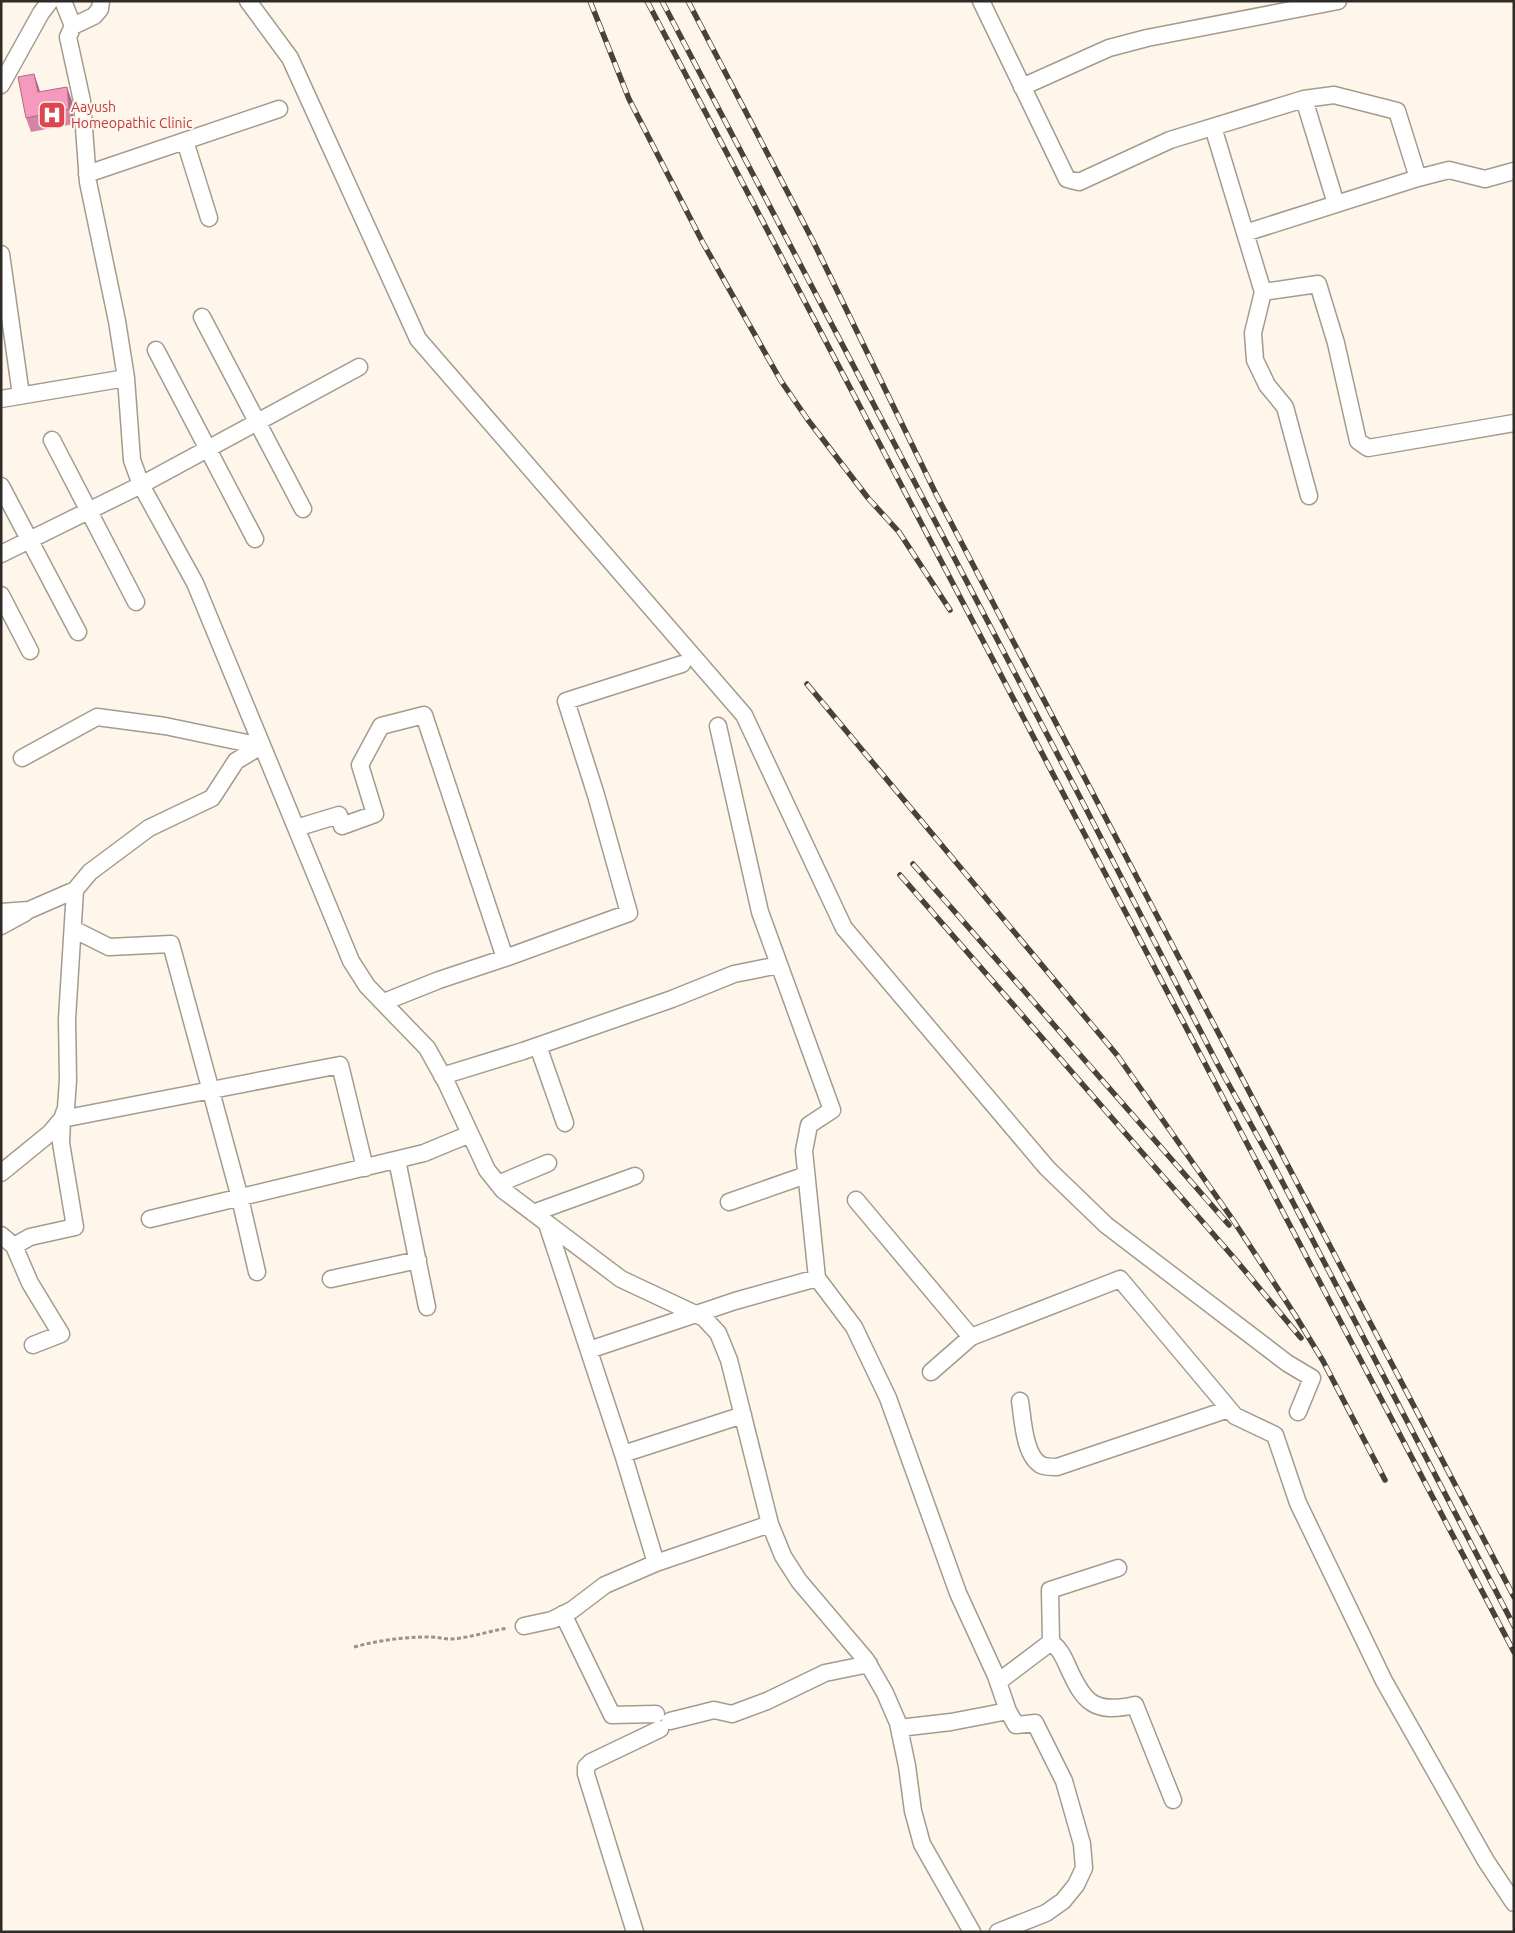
<svg xmlns="http://www.w3.org/2000/svg" width="1515" height="1933" viewBox="0 0 1515 1933" font-family="Ubuntu,sans-serif">
  <rect width="100%" height="100%" fill="#fef6eb"/>
  <g fill="none" stroke-linecap="round" stroke-linejoin="round">
    <g stroke="#a49b8e" stroke-width="19">
      <path id="minor" d="M63 1 73 26
        M101 1 100 9 94 16 73 26 68 37 82 101 88 182 117 321 126 378 132 460 141 485 195 583 351 961 367 986 427 1048 446 1082 487 1170 503 1190 621 1279 704 1318 718 1333 729 1360 770 1524 783 1556 799 1581 866 1660 885 1693 898 1723 907 1766 913 1811 922 1844 972 1932
        M248 1 290 58 418 339 744 715 844 928 1047 1168 1106 1225 1287 1363 1312 1378 1298 1412
        M981 1 1067 179 1079 182 1170 140 1304 99 1334 95 1397 111 1418 178
        M1 85 41 13 50 1
        M1022 87 1109 48 1147 38 1338 1
        M1304 99 1336 204
        M1213 127 1263 292 1253 333 1255 360 1267 385 1285 407 1309 496
        M185 141 209 218
        M87 174 279 109
        M1245 233 1418 178 1449 170 1485 179 1514 171
        M1 254 21 395
        M1263 292 1318 284 1336 343 1358 441 1368 448 1514 423
        M202 317 303 509
        M156 350 255 539
        M1 399 126 378
        M52 440 136 602
        M1 486 78 632
        M1 554 141 485 359 367
        M1 595 30 651
        M718 726 760 912 832 1110 809 1125 804 1151 817 1278 854 1327 888 1398 958 1593 996 1676 1008 1711 1016 1725 1035 1723 1064 1781 1082 1844 1084 1868 1076 1885 1063 1901 1046 1913 998 1932
        M22 758 97 717 165 726 261 746
        M296 828 339 815 342 826 375 814 360 765 381 726 424 715 505 958 439 980 384 1002
        M1 912 29 910 75 890
        M1 926 25 913
        M73 929 109 947 171 944 240 1198 257 1272
        M505 958 629 913 596 795 566 701 682 664
        M538 1046 565 1123
        M442 1076 523 1051 672 999 734 974 779 965
        M397 1160 427 1307
        M1 1173 50 1133 62 1119 66 1108 68 1080 67 1019 75 890 90 872 149 828 212 798 236 761 261 746
        M498 1184 548 1163
        M856 1200 971 1337 931 1372
        M729 1202 806 1175
        M533 1213 635 1176
        M150 1219 424 1153 470 1134
        M547 1224 623 1454 656 1563
        M1 1235 14 1246 30 1237 75 1227 61 1143 62 1119 340 1065 365 1168
        M14 1246 30 1283 61 1334 33 1345
        M331 1279 418 1260
        M971 1337 1120 1279 1235 1416 1275 1435 1298 1503 1384 1681 1486 1861 1514 1903
        M589 1350 735 1301 817 1278
        M1020 1401C1023 1420 1024 1455 1041 1465 1046 1467 1052 1467 1057 1467L1229 1409
        M623 1454 743 1415
        M563 1614 612 1715 656 1714
        M524 1626 552 1620 572 1610 605 1585 656 1563 770 1524
        M1051 1642C1060 1649 1063 1656 1068 1667 1084 1703 1094 1714 1135 1705L1173 1800
        M998 1682 1051 1642 1050 1590 1118 1568
        M670 1721 714 1710 732 1714 767 1701 825 1673 869 1664
        M899 1728 951 1722 1008 1711
        M635 1932 586 1774V1767L591 1762 660 1729"/>
    </g>
    <path stroke="#9a938b" stroke-width="3" stroke-dasharray="4 2.5" stroke-linecap="butt" d="M354 1647C380 1640 404 1637 431 1637 438 1637 444 1639 451 1639 470 1638 489 1631 508 1628"/>
    <use href="#minor" stroke="#fff" stroke-width="16"/>
    <g stroke="#46423c" stroke-width="5.5">
      <path id="rail" d="M590 1 629 99 703 243 781 381 808 420 868 498 899 532 950 610
        M647 1 1514 1652
        M662 1 1083 803 1218 1065 1274 1166 1514 1626
        M688 1 813 241 937 496 1514 1597
        M807 684 1117 1055 1233 1220 1295 1315 1323 1361 1385 1480
        M913 864 1229 1225
        M900 875 1235 1259 1301 1338"/>
    </g>
    <use href="#rail" stroke="#fef6eb" stroke-width="4" stroke-dasharray="11" stroke-linecap="butt"/>
  </g>
  <path fill="#d484a4" d="M34 74 40 92 72 101 74 124 31 132 26 118Z"/>
  <path fill="#ac6b86" d="M34 74 39 88 43 107 38 92Z
    M67 87 72 101 74 124 69 109Z"/>
  <path fill="#f699bf" stroke="#ac6b86" d="M34 74 38 92 67 87 69 109 26 118 18 77Z"/>
  <defs>
    <g id="hospital-square" transform="scale(1.4375)"><rect x="-9" y="-9" width="18" height="18" rx="4" fill="#e0444e" stroke="#fef6eb"/><path d="M-5-5h3v3.5h4V-5h3V5h-3V1.5h-4V5h-3Z" fill="#fff"/></g>
  </defs>
  <g fill-rule="evenodd">
    <use href="#hospital-square" x="52" y="115"/>
  </g>
  <g text-anchor="middle" stroke-width="4" stroke-linejoin="round" paint-order="stroke">
    <g font-size="14" fill="#be3a42" stroke="#fef6eb" text-anchor="start">
      <text x="71" y="112">Aayush<tspan x="71" dy="16">Homeopathic Clinic</tspan></text>
    </g>
  </g>
  <rect width="1515" height="1933" fill="none" stroke="#2f2b26" stroke-width="5"/>
</svg>
